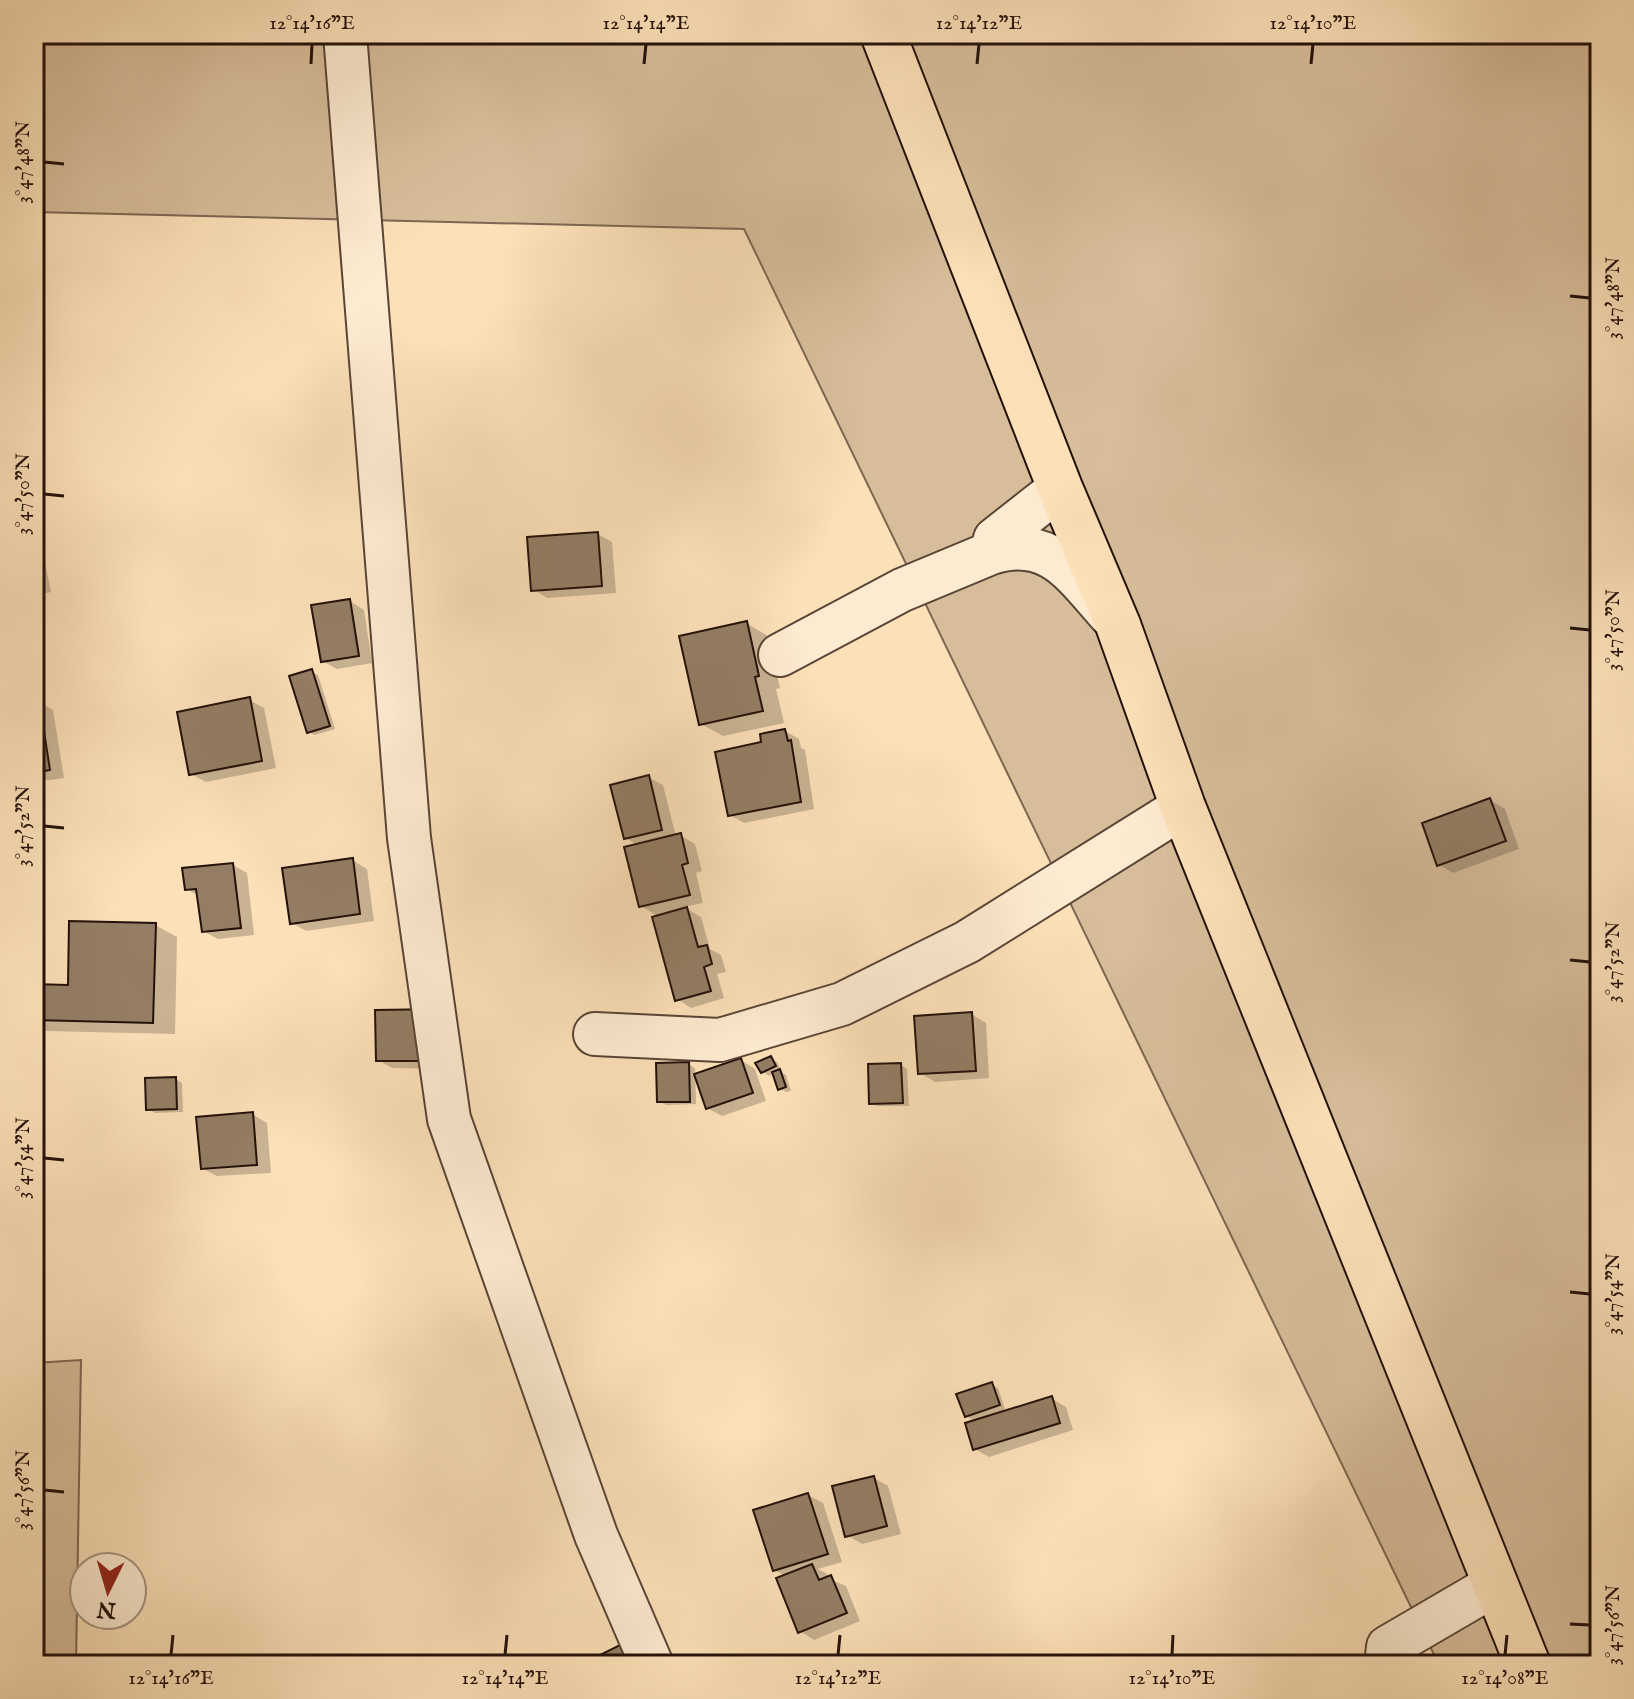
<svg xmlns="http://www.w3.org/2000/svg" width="1634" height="1699" viewBox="0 0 1634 1699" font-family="'IM FELL English',serif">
  <rect width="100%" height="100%" fill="#fce0b8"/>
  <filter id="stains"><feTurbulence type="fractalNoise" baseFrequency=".0025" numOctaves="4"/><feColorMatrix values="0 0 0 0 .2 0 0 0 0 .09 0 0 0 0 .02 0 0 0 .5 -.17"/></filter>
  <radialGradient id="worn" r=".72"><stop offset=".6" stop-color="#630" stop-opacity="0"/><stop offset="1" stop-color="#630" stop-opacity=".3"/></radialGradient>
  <path fill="#d7bd9a" stroke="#7d6752" stroke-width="2" d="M34 34H1600V1665H1439L744 229 34 212Z
    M81 1360 76 1665H34V1363Z"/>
  <path fill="#0003" d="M597 534 612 542 616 593 547 598 533 589Z
    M34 545 36 554 44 558 51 592 34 596Z
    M350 601 364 610 372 663 337 669 322 661Z
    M746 623 768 636 780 688 776 689 784 723 723 736 701 724Z
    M311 672 318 675 335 729 315 735 309 732Z
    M249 700 264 708 276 768 206 782 191 774Z
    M38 701 53 710 64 778 34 782V702Z
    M785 731 799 739 801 748 805 750 814 809 744 823 730 815 764 744Z
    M648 777 663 785 676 837 680 835 695 844 702 871 696 873 703 903 684 907 701 917 710 949 721 955 726 972 717 974 724 998 691 1008 677 999 659 917 641 906 639 846 626 838Z
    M1490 800 1505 809 1519 849 1453 873 1439 865Z
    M352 860 367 869 374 921 306 931 292 923Z
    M233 865 247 873 254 935 218 939 203 931 199 896 187 889Z
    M155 925 177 937 175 1034 47 1031 34 1024V986L70 987Z
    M377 1012 455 1069 392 1068 378 1060Z
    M971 1014 986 1023 989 1078 935 1082 920 1073Z
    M770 1058 777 1062 781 1070 779 1071 786 1075 791 1091 786 1092 779 1088 775 1073 769 1076 763 1072Z
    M741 1060 755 1069 766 1101 722 1116 707 1108Z
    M688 1064 695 1068 696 1104 666 1105 659 1101Z
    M901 1065 907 1069 909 1106H877L871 1102Z
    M175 1079 182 1083 183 1112 155 1113 148 1109Z
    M252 1114 267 1123 271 1173 217 1176 202 1168Z
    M991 1384 998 1388 1006 1412 1051 1398 1066 1407 1073 1430 989 1457 975 1449 976 1422 966 1416Z
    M874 1478 888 1486 901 1534 862 1544 847 1535Z
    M808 1495 823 1503 842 1562 818 1569 827 1574 829 1579 846 1586 860 1621 814 1640 800 1631 786 1576 774 1570Z"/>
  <path fill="#947d64" stroke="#23110a" stroke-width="2" d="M598 532 602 586 531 591 527 537Z
    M350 599 359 656 321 662 311 605Z
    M747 621 759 676 755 677 763 711 699 725 679 636Z
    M312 669 330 726 307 733 289 676Z
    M250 697 262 761 189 775 177 712Z
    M39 699 50 770 34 773V700Z
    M785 729 788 741 791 740 801 802 728 816 715 752 761 742 760 734Z
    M649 775 662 830 624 839 610 785Z
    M1490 798 1506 841 1437 866 1422 823Z
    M681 833 688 863 682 865 690 895 639 907 624 847Z
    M353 858 360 914 290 924 282 868Z
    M233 863 241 928 202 932 196 889 185 890 182 868Z
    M687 907 698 947 707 945 712 964 704 967 711 991 675 1001 652 917Z
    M69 921 156 923 153 1023 34 1020V984L68 985Z
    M441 1009 442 1061H376L375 1010Z
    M972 1012 976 1071 918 1074 914 1016Z
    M771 1056 776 1066 761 1073 755 1063Z
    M741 1058 753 1093 706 1109 694 1074Z
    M689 1062 690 1102H657L656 1063Z
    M901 1063 903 1103 869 1104 868 1064Z
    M780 1069 786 1087 778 1090 772 1072Z
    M176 1077 177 1109 146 1110 145 1078Z
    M253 1112 257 1165 201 1169 196 1117Z
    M992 1382 1000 1405 965 1417 956 1394Z
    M1052 1396 1060 1423 973 1450 965 1423Z
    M874 1476 887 1526 845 1537 832 1486Z
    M808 1493 828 1554 773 1571 753 1510Z
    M812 1564 819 1580 831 1575 847 1613 798 1633 776 1578Z
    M622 1644 632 1665H597L594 1658Z"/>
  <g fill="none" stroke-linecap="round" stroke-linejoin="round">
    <g stroke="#594536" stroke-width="46">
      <path id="street" d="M345 34 409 838 449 1119 596 1535 652 1665
        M991 553C1050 534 1075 576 1110 615
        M780 655 902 590 991 553 995 539 1060 488
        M595 1034 720 1040 842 1004 967 942 1183 807
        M1386 1665 1388 1647 1496 1584"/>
    </g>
    <g stroke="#23110a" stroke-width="48">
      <path id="primary" d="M883 34 1060 488 1118 625 1183 807 1528 1665"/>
    </g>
    <use href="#street" stroke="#fdebd1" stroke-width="42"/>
    <use href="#primary" stroke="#fce0b8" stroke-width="44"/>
  </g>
  <path fill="none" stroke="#23110a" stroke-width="3" d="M311 64 312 44M644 64 646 44M977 64 979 44M1311 64 1313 44M44 162 64 164M1570 296 1590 298M44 494 64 496M1570 628 1590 630M44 826 64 828M1570 960 1590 962M44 1158 64 1160M1570 1292 1590 1294M44 1490 64 1492M1570 1624 1590 1625M171 1655 173 1635M505 1655 507 1635M838 1655 840 1635M1172 1655 1173 1635M1505 1655 1507 1635"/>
  <rect width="1634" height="1699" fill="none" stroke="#fce0b8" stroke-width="88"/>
  <g transform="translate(108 1591) rotate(185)"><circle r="38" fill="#fdebd1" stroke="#a69481" stroke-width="2"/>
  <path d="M0-6L14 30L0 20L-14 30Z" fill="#8f2418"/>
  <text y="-12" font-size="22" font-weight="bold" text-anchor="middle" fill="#23110a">N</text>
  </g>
  <rect x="44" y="44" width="1546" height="1611" fill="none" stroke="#23110a" stroke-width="3"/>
  <g font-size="20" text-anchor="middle" fill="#23110a">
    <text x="312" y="29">12°14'16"E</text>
    <text x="646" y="29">12°14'14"E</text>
    <text x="979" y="29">12°14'12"E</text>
    <text x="1313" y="29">12°14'10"E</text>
    <text transform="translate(22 162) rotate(-90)" y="7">3°47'48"N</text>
    <text transform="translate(1612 298) rotate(-90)" y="7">3°47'48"N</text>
    <text transform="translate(22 494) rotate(-90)" y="7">3°47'50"N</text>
    <text transform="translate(1612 630) rotate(-90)" y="7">3°47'50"N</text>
    <text transform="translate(22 826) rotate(-90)" y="7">3°47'52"N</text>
    <text transform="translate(1612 962) rotate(-90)" y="7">3°47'52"N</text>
    <text transform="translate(22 1158) rotate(-90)" y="7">3°47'54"N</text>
    <text transform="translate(1612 1294) rotate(-90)" y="7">3°47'54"N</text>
    <text transform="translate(22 1490) rotate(-90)" y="7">3°47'56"N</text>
    <text transform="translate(1612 1625) rotate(-90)" y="7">3°47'56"N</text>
    <text x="171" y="1684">12°14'16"E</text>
    <text x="505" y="1684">12°14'14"E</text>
    <text x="838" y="1684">12°14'12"E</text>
    <text x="1172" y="1684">12°14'10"E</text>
    <text x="1505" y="1684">12°14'08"E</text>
  </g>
  <rect width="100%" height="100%" filter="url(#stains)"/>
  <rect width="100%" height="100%" fill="url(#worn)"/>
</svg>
